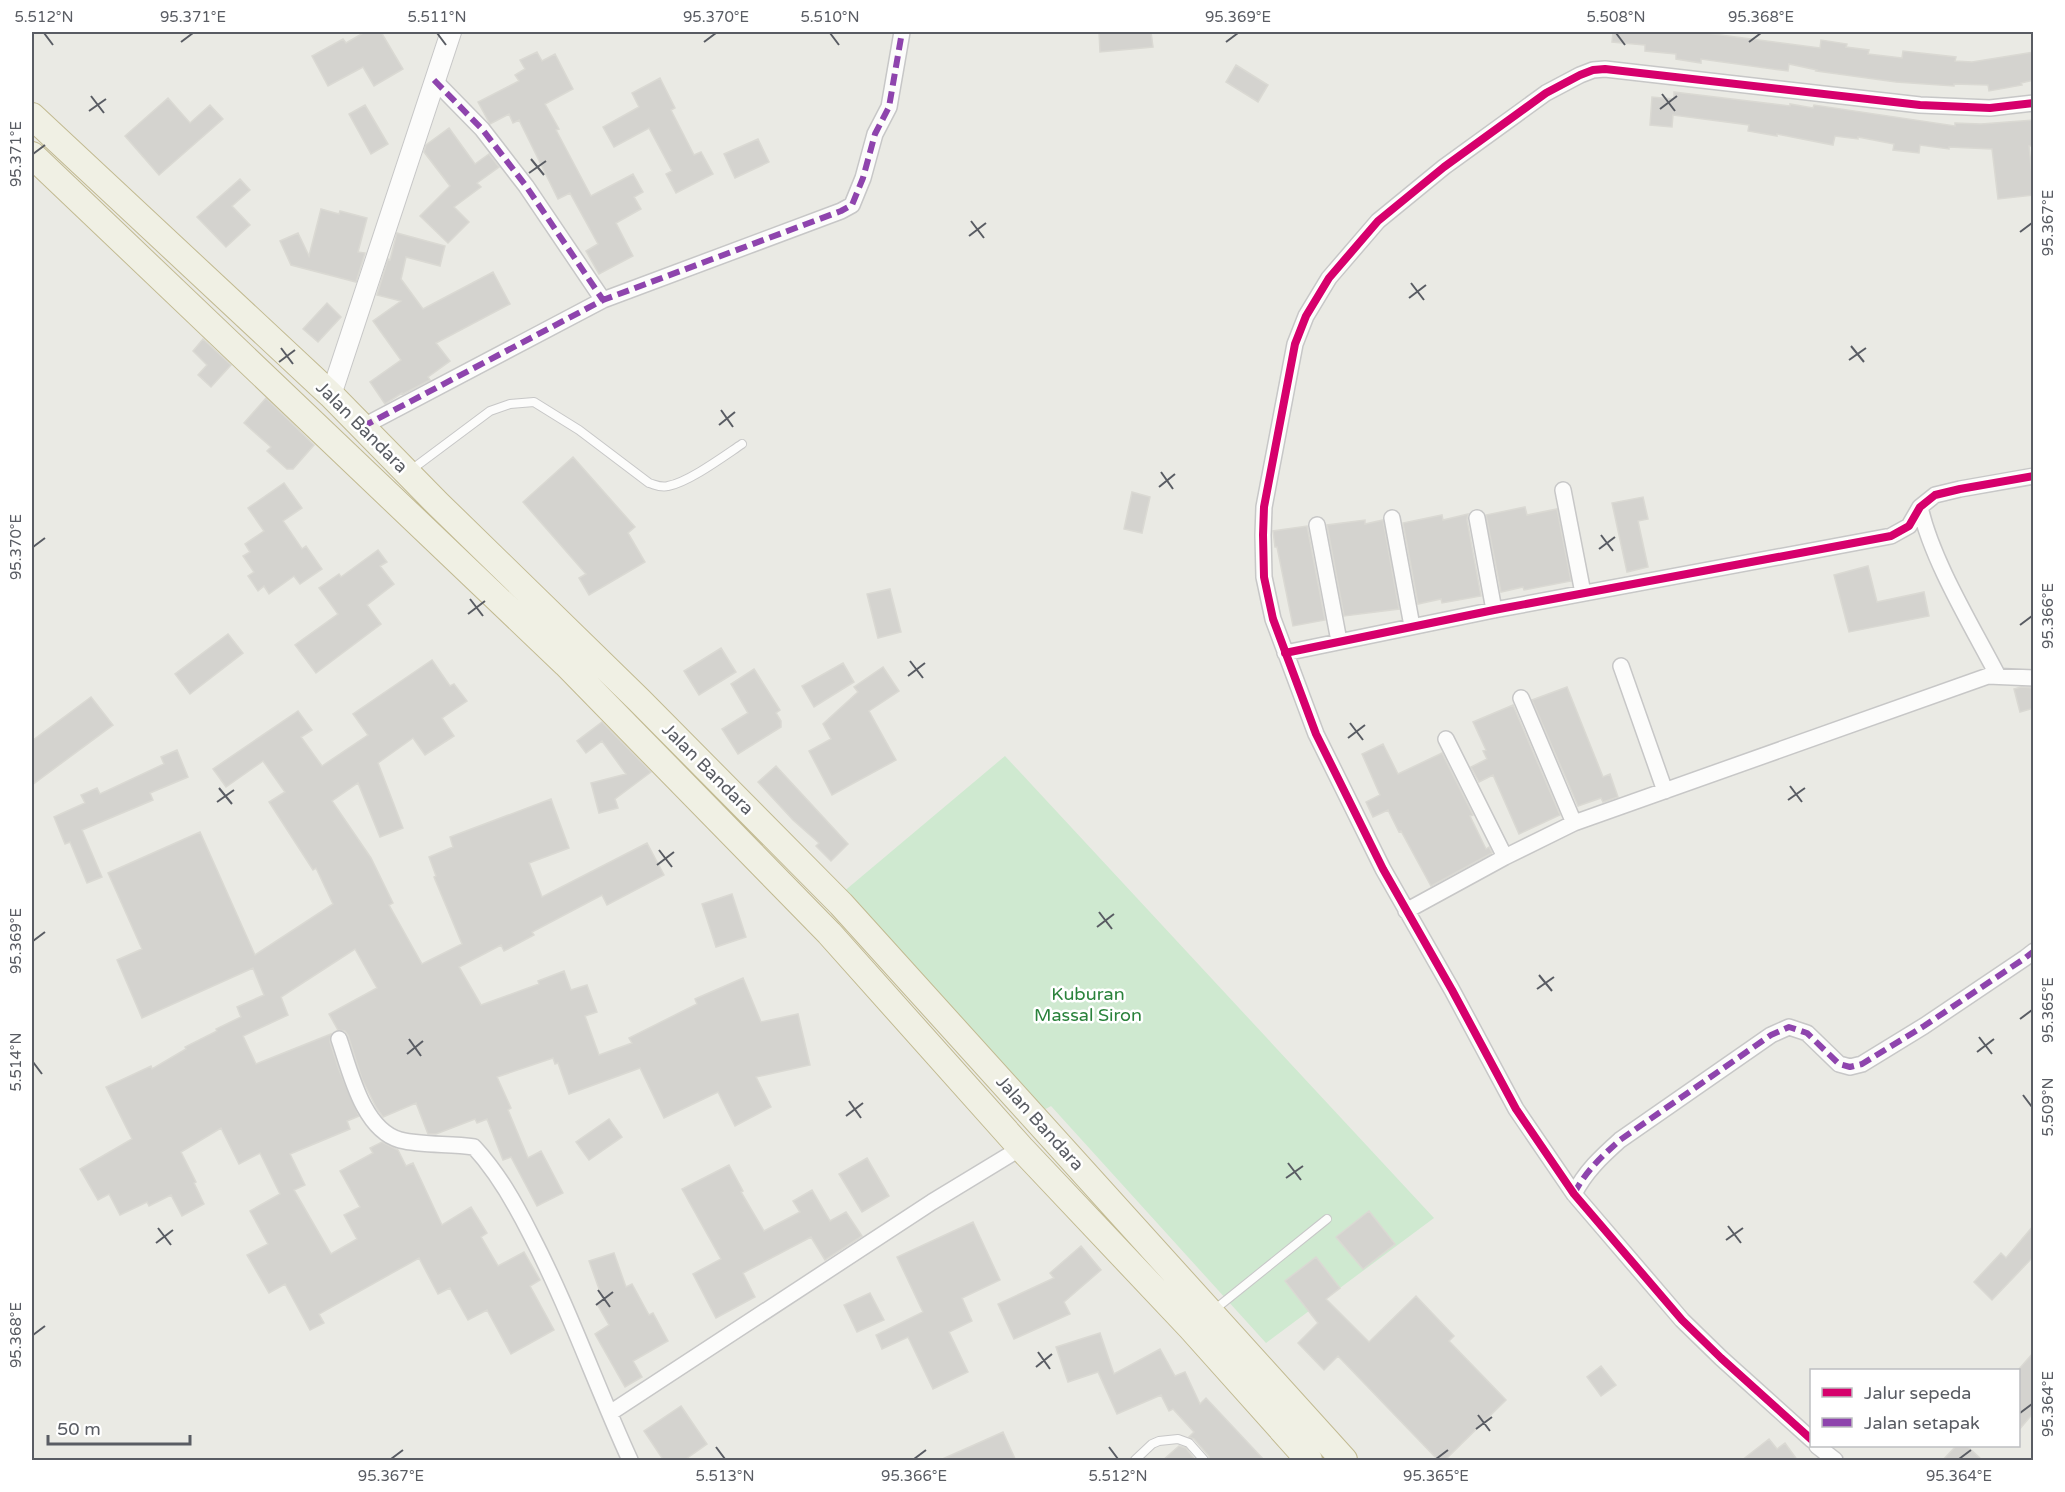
<svg xmlns="http://www.w3.org/2000/svg" width="2065" height="1492" viewBox="0 0 2065 1492" font-family="'Varela Round',sans-serif">
  <rect width="100%" height="100%" fill="#eaeae4"/>
  <path fill="#cfe9d0" d="M1005 756 1434 1218 1266 1343 1051 1106 1040 1112 842 893Z"/>
  <path fill="#d4d3cf" stroke="#dad9d3" stroke-width="1.5" d="M365 32H381L403 69 374 86 363 67 328 86 312 56 343 39 346 43Z
    M1099 32H1151L1153 47 1100 52Z
    M1613 32H1698L1820 48 1821 40 1847 44 1846 47 1869 50 1868 54 1902 58 1903 51 1956 57 1955 61 1972 62 2034 52V80L2021 83 2022 85 1989 91 1988 85 1954 84V86L1896 82 1816 71 1817 70 1789 64 1788 71 1701 59V63L1676 59V54L1645 51V45L1612 42Z
    M537 52 542 61 555 54 573 89 545 104 559 129 556 130 591 196 633 174 643 192 634 197 641 209 616 223 633 256 599 274 586 251 598 244 570 193 558 199 519 120 513 123 509 114 490 124 478 102 519 81 515 75 525 69 520 60Z
    M1236 65 1268 85 1258 102 1226 82Z
    M660 78 675 108 671 110 694 155 701 152 713 174 676 193 666 174 672 171 649 128 614 147 603 127 639 107 632 93Z
    M1674 92 1790 106V104L1813 108 1814 105 1955 126V123L1981 124 2034 120V146H2029L2034 195 1998 199 1992 149 1949 147V149L1920 145 1919 153 1893 150 1894 144 1858 137V139L1835 136 1833 145 1777 134V136L1748 131 1749 125 1673 115 1672 127 1650 125 1652 97 1674 99Z
    M168 98 190 123 210 105 223 119 159 175 125 136Z
    M365 105 388 144 371 154 349 114Z
    M449 128 475 164 489 154 499 167 477 183 481 187 454 207 469 222 448 243 420 216 450 186 424 152 426 145Z
    M758 139 769 162 735 178 724 154Z
    M240 179 250 190 232 206 250 225 226 247 197 217Z
    M321 209 339 214 340 211 367 218 358 252 365 253 356 282 291 265 280 241 298 233 309 256Z
    M397 233 445 246 440 266 406 257 401 279 423 309 493 272 510 304 436 343 450 361 428 377 430 380 403 394 402 393 385 404 370 382 401 360 373 321 401 301 377 295 388 259 390 260Z
    M327 303 341 317 318 342 303 329Z
    M203 339 231 365 211 387 198 375 207 365 193 351Z
    M266 398 314 445 293 469H287L267 451 271 447 244 423Z
    M573 457 635 527 628 533 645 562 589 595 579 578 586 574 523 502Z
    M284 483 302 508 283 521 302 549 306 546 322 569 300 584 294 576 269 594 264 586 258 591 248 576 254 572 243 556 250 552 245 544 264 531 248 508Z
    M1132 492 1150 497 1142 533 1124 529Z
    M1643 497 1648 519 1638 521 1648 567 1627 572 1612 503Z
    M1525 507 1527 515 1557 509 1571 581 1524 590 1523 587 1501 592 1486 515Z
    M1468 514 1467 520 1481 596 1442 603 1441 599 1418 604 1403 523 1442 515 1443 520Z
    M1365 520V524L1383 520 1399 609 1344 616 1327 525Z
    M1307 526 1325 620 1293 626 1277 547H1275L1273 531Z
    M378 550 387 562 380 566 394 584 367 605 381 624 316 673 295 645 338 614 319 588 339 574 341 577Z
    M1868 566 1877 602 1924 592 1929 616 1849 632 1834 575Z
    M890 589 901 632 878 638 867 594Z
    M228 634 243 653 190 694 175 674Z
    M721 648 736 672 699 695 684 671Z
    M432 660 450 686 454 684 467 701 442 718 454 736 425 755 413 738 378 763 403 828 380 837 358 783 332 801 371 858 393 903 389 905 422 964 462 944 434 877 436 876 429 857 453 847 450 837 551 799 569 848 529 863 542 897 647 843 664 875 607 905 602 895 532 932 534 935 504 951 501 945 459 967 481 1005 539 984 538 981 564 971 571 990 587 985 597 1012 585 1016 599 1055 632 1043 629 1038 697 1004 695 999 743 978 761 1022 798 1014 810 1065 756 1077 771 1107 735 1126 718 1092 664 1118 640 1068 569 1094 558 1063 555 1064 553 1058 497 1077 511 1108 508 1110 528 1158 541 1151 563 1193 537 1206 511 1157 503 1160 487 1119 477 1123 475 1119 436 1134H428L416 1103 383 1117 376 1107 362 1079 348 1035 345 1031 338 1030 329 1014 377 988 355 949 281 997 288 1015 243 1036 256 1064 331 1034 330 1042 339 1070 359 1116 347 1121 350 1129 290 1154 305 1185 294 1190 331 1254 357 1239 344 1215 360 1207 340 1171 373 1153 370 1148 382 1142 398 1150 406 1166 413 1163 442 1225 471 1207 487 1233 481 1237 498 1266 524 1252 540 1280 530 1286 554 1330 511 1354 487 1310 468 1320 450 1288 438 1294 419 1258 319 1314 324 1323 310 1330 285 1284 269 1293 247 1255 268 1244 250 1211 280 1194 260 1153 239 1164 221 1128 181 1152 196 1182 194 1183 204 1204 182 1216 171 1195 149 1206 147 1202 120 1215 109 1194 98 1200 80 1169 132 1139 106 1087 151 1066 152 1069 186 1049 185 1047 217 1031 216 1029 241 1017 237 1007 264 995 253 968 142 1018 117 960 142 949 108 873 200 832 255 955 333 904 316 868 313 870 269 802 285 792 263 761 226 787 213 769 298 711 312 730 301 737 322 766 368 735 353 714Z
    M843 663 854 682 814 707 802 686Z
    M883 667 899 691 869 711 896 760 832 795 809 751 831 739 823 724 858 692 854 687Z
    M754 669 780 710 776 713 781 721V727L738 754 722 729 748 713 731 684Z
    M1567 687 1603 777 1610 774 1618 797 1603 802 1601 798 1578 806 1532 700Z
    M2021 687 2034 688V708L2020 712 2014 689Z
    M91 697 113 725 32 785V741Z
    M1513 705 1560 815 1519 834 1493 775 1479 782 1471 767 1487 759 1483 751 1486 750 1473 722Z
    M602 722 651 772 615 799 618 808 599 813 591 783 626 774 602 741 586 753 577 741Z
    M1383 744 1398 774 1442 753 1473 815 1470 816 1486 849 1489 847 1492 853 1431 886 1401 831 1399 832 1388 810 1373 817 1366 802 1380 795 1362 754Z
    M177 750 188 777 150 793 153 800 82 830 102 877 87 883 70 842 65 844 54 817 85 803 81 795 97 788 100 794 164 764 161 757Z
    M776 766 848 844 831 861 816 846 819 843 793 820 758 782Z
    M732 894 746 937 716 947 702 904Z
    M609 1119 622 1137 589 1160 576 1142Z
    M867 1158 889 1196 862 1212 839 1174Z
    M729 1165 743 1191 741 1192 764 1231 800 1212 793 1201 812 1190 830 1221 846 1212 862 1236 825 1260 811 1237 743 1273 755 1297 716 1318 693 1274 721 1259 682 1189Z
    M1369 1211 1395 1244 1363 1269 1336 1237Z
    M973 1222 1000 1280 962 1298 972 1321 949 1332 968 1372 933 1389 908 1337 882 1349 876 1335 923 1312 897 1257Z
    M2034 1225V1256L1992 1300 1974 1282 2001 1253 2006 1258Z
    M1081 1246 1101 1270 1064 1302 1070 1314 1014 1339 998 1304 1054 1278 1050 1273Z
    M614 1253 626 1287 632 1284 649 1315 653 1313 668 1341 633 1361 642 1377 625 1387 595 1334 609 1325 597 1304 603 1300 589 1261Z
    M1316 1257 1340 1288 1326 1299 1369 1342 1416 1296 1454 1336 1449 1341 1506 1400 1444 1461H1439L1338 1356 1324 1370 1298 1343 1318 1323 1285 1281Z
    M870 1293 884 1320 857 1332 844 1305Z
    M1100 1333 1114 1374 1160 1349 1175 1376 1185 1372 1200 1404 1206 1398 1265 1461H1210L1209 1456 1194 1439 1189 1437 1194 1432 1173 1409 1169 1411 1161 1395 1117 1414 1098 1372 1068 1382 1056 1347Z
    M2034 1352V1412L2019 1430V1369Z
    M1601 1366 1616 1385 1601 1396 1587 1377Z
    M681 1406 707 1444 683 1461H664L644 1431Z
    M1003 1432 1016 1461H938Z
    M1769 1439 1777 1449 1785 1443 1798 1461H1741Z
    M1179 1446 1186 1448 1196 1461H1162Z
    M1956 1446H1967L1983 1461H1942Z"/>
  <g fill="none" stroke-linecap="round" stroke-linejoin="round">
    <g stroke="#c7c7c7" stroke-width="10">
      <path id="service" d="M411 470 490 411 510 404 534 402 579 430 649 483C656 485 661 488 668 486 689 482 724 456 742 444
        M1214 1310 1327 1219
        M1135 1460 1152 1444 1159 1441 1178 1439 1189 1443 1204 1460"/>
    </g>
    <g stroke="#c7c7c7" stroke-width="18">
      <path id="minor" d="M434 80 482 129 526 186 603 300
        M362 427 603 300 841 211 852 205 863 178 875 134 889 107 902 32
        M1563 490 1583 593
        M1920 507C1932 561 1972 626 1998 676
        M1392 518 1412 626
        M1477 518 1494 610
        M1317 525 1339 641
        M1285 653 1494 610 1891 536 1909 526 1920 507 1935 495 1960 489 2034 476
        M1621 666 1665 791
        M1521 698 1574 823
        M1446 739 1505 857
        M1406 911 1505 857 1574 823 1988 676 2034 678
        M339 1039C350 1071 363 1130 400 1140 424 1146 450 1143 474 1147 498 1173 515 1203 531 1235 569 1308 596 1386 630 1460
        M1574 1194C1585 1172 1601 1157 1620 1140L1771 1035 1789 1027 1807 1033 1839 1064 1850 1067 1862 1064 1924 1026 2025 958 2034 951
        M610 1413 932 1202 1021 1148
        M1812 1440 1721 1358 1682 1320 1574 1194 1516 1109 1452 990 1383 869 1316 734 1273 619 1264 577 1263 535 1264 507 1295 344 1306 316 1329 278 1378 221 1444 167 1546 93 1580 75 1593 70 1605 69 1920 105 1990 108 2034 103
        M1817 1446 1835 1460"/>
    </g>
    <g stroke="#c7c7c7" stroke-width="22">
      <path id="tertiary" d="M331 395 451 32"/>
    </g>
    <g stroke="#c2ba91" stroke-width="28">
      <path id="trunk" d="M32 116 331 395 438 504 639 700 841 904 1344 1460
        M32 155 566 664 829 933 1021 1148 1191 1328 1309 1460"/>
    </g>
    <use href="#service" stroke="#fcfcfb" stroke-width="8"/>
    <use href="#minor" stroke="#fcfcfb" stroke-width="15"/>
    <use href="#tertiary" stroke="#fcfcfb" stroke-width="20"/>
    <use href="#trunk" stroke="#f0f0e4" stroke-width="26"/>
    <path stroke="#8e44ad" stroke-width="6" stroke-dasharray="12 6" stroke-linecap="butt" d="M434 80 482 129 526 186 603 300
      M362 427 603 300 841 211 852 205 863 178 875 134 889 107 902 32
      M1574 1194C1585 1172 1601 1157 1620 1140L1771 1035 1789 1027 1807 1033 1839 1064 1850 1067 1862 1064 1924 1026 2025 958 2034 951"/>
    <g stroke="#fff" stroke-width="11">
      <path id="cycleway" d="M1285 653 1494 610 1891 536 1909 526 1920 507 1935 495 1960 489 2034 476
        M1812 1440 1721 1358 1682 1320 1574 1194 1516 1109 1452 990 1383 869 1316 734 1273 619 1264 577 1263 535 1264 507 1295 344 1306 316 1329 278 1378 221 1444 167 1546 93 1580 75 1593 70 1605 69 1920 105 1990 108 2034 103"/>
    </g>
    <use href="#cycleway" stroke="#d6006c" stroke-width="8"/>
  </g>
  <path fill="none" stroke="#595c63" stroke-width="2" d="M44 33 53 45M437 33 446 45M830 33 839 45M1616 33 1625 45M181 42 193 33M704 42 716 33M1226 42 1238 33M1749 42 1761 33M1662 94 1675 111M91 96 104 113M1660 109 1677 96M89 111 106 99M33 154 45 145M531 159 544 175M529 173 546 161M971 221 984 238M2020 232 2032 223M969 236 986 223M1411 283 1424 300M1409 298 1426 285M1851 346 1864 362M281 348 293 364M1849 360 1866 348M279 362 295 350M721 410 733 427M719 425 735 412M1161 472 1173 489M1159 487 1175 474M1601 535 1613 551M33 547 45 538M1599 549 1615 537M470 599 483 616M468 614 485 601M2020 625 2032 616M910 661 923 678M908 676 925 663M1350 723 1363 740M1348 738 1365 725M1790 786 1802 802M219 788 232 804M1788 800 1805 788M217 802 234 790M659 850 672 867M657 865 674 852M1099 912 1112 929M1097 927 1114 914M33 941 45 932M1539 975 1552 991M1537 989 1554 977M2020 1019 2032 1010M1979 1037 1992 1054M409 1039 421 1056M1977 1052 1994 1039M407 1054 423 1041M33 1062 42 1074M2023 1095 2032 1107M849 1101 861 1118M846 1116 863 1103M1288 1163 1301 1180M1286 1178 1303 1166M1728 1226 1741 1243M158 1228 171 1245M1726 1240 1743 1228M156 1243 173 1230M598 1290 610 1307M596 1305 613 1292M33 1335 45 1326M1038 1352 1050 1369M1036 1367 1052 1354M2020 1413 2032 1404M1478 1415 1490 1431M1476 1429 1492 1417M716 1447 725 1459M1109 1447 1118 1459M391 1459 403 1450M914 1459 926 1450M1436 1459 1448 1450M1959 1459 1971 1450"/>
  <g text-anchor="middle" stroke-width="5" stroke-linejoin="round" paint-order="stroke">
    <g font-size="18" fill="#595c63" stroke="#fff">
      <text transform="translate(362 427) rotate(45)" y="6">Jalan Bandara</text>
      <text transform="translate(708 769) rotate(45)" y="6">Jalan Bandara</text>
      <text transform="translate(1040 1123) rotate(48)" y="6">Jalan Bandara</text>
    </g>
    <g font-size="18" fill="#2a823b" stroke="#fff">
      <text x="1088" y="1000">Kuburan<tspan x="1088" dy="21">Massal Siron</tspan></text>
    </g>
  </g>
  <rect width="2065" height="1492" fill="none" stroke="#ffffff" stroke-width="66"/>
  <rect x="1810" y="1369" width="210" height="78" fill="#ffffff" stroke="#bdbec1" stroke-width="1.5"/>
  <rect x="1822" y="1388" width="30" height="9" fill="#d6006c" stroke="#bdbec1" stroke-width="1.5"/>
  <text x="1864" y="1399" font-size="18" fill="#595c63">Jalur sepeda</text>
  <rect x="1822" y="1418" width="30" height="9" fill="#8e44ad" stroke="#bdbec1" stroke-width="1.5"/>
  <text x="1864" y="1429" font-size="18" fill="#595c63">Jalan setapak</text>
  <path d="M48 1435v9h142v-9" fill="none" stroke="#595c63" stroke-width="3"/>
  <text x="57" y="1435" font-size="18" fill="#595c63" stroke="#ffffff" stroke-width="4.5" paint-order="stroke">50 m</text>
  <rect x="33" y="33" width="1999" height="1426" fill="none" stroke="#595c63" stroke-width="2"/>
  <g font-size="15" text-anchor="middle" fill="#595c63">
    <text x="44" y="22">5.512°N</text>
    <text x="193" y="22">95.371°E</text>
    <text x="437" y="22">5.511°N</text>
    <text x="716" y="22">95.370°E</text>
    <text x="830" y="22">5.510°N</text>
    <text x="1238" y="22">95.369°E</text>
    <text x="1616" y="22">5.508°N</text>
    <text x="1761" y="22">95.368°E</text>
    <text transform="translate(16 154) rotate(-90)" y="5">95.371°E</text>
    <text transform="translate(2048 223) rotate(-90)" y="5">95.367°E</text>
    <text transform="translate(16 547) rotate(-90)" y="5">95.370°E</text>
    <text transform="translate(2048 616) rotate(-90)" y="5">95.366°E</text>
    <text transform="translate(16 941) rotate(-90)" y="5">95.369°E</text>
    <text transform="translate(2048 1010) rotate(-90)" y="5">95.365°E</text>
    <text transform="translate(16 1062) rotate(-90)" y="5">5.514°N</text>
    <text transform="translate(2048 1107) rotate(-90)" y="5">5.509°N</text>
    <text transform="translate(16 1335) rotate(-90)" y="5">95.368°E</text>
    <text transform="translate(2048 1404) rotate(-90)" y="5">95.364°E</text>
    <text x="391" y="1481">95.367°E</text>
    <text x="725" y="1481">5.513°N</text>
    <text x="914" y="1481">95.366°E</text>
    <text x="1118" y="1481">5.512°N</text>
    <text x="1436" y="1481">95.365°E</text>
    <text x="1959" y="1481">95.364°E</text>
  </g>
</svg>
